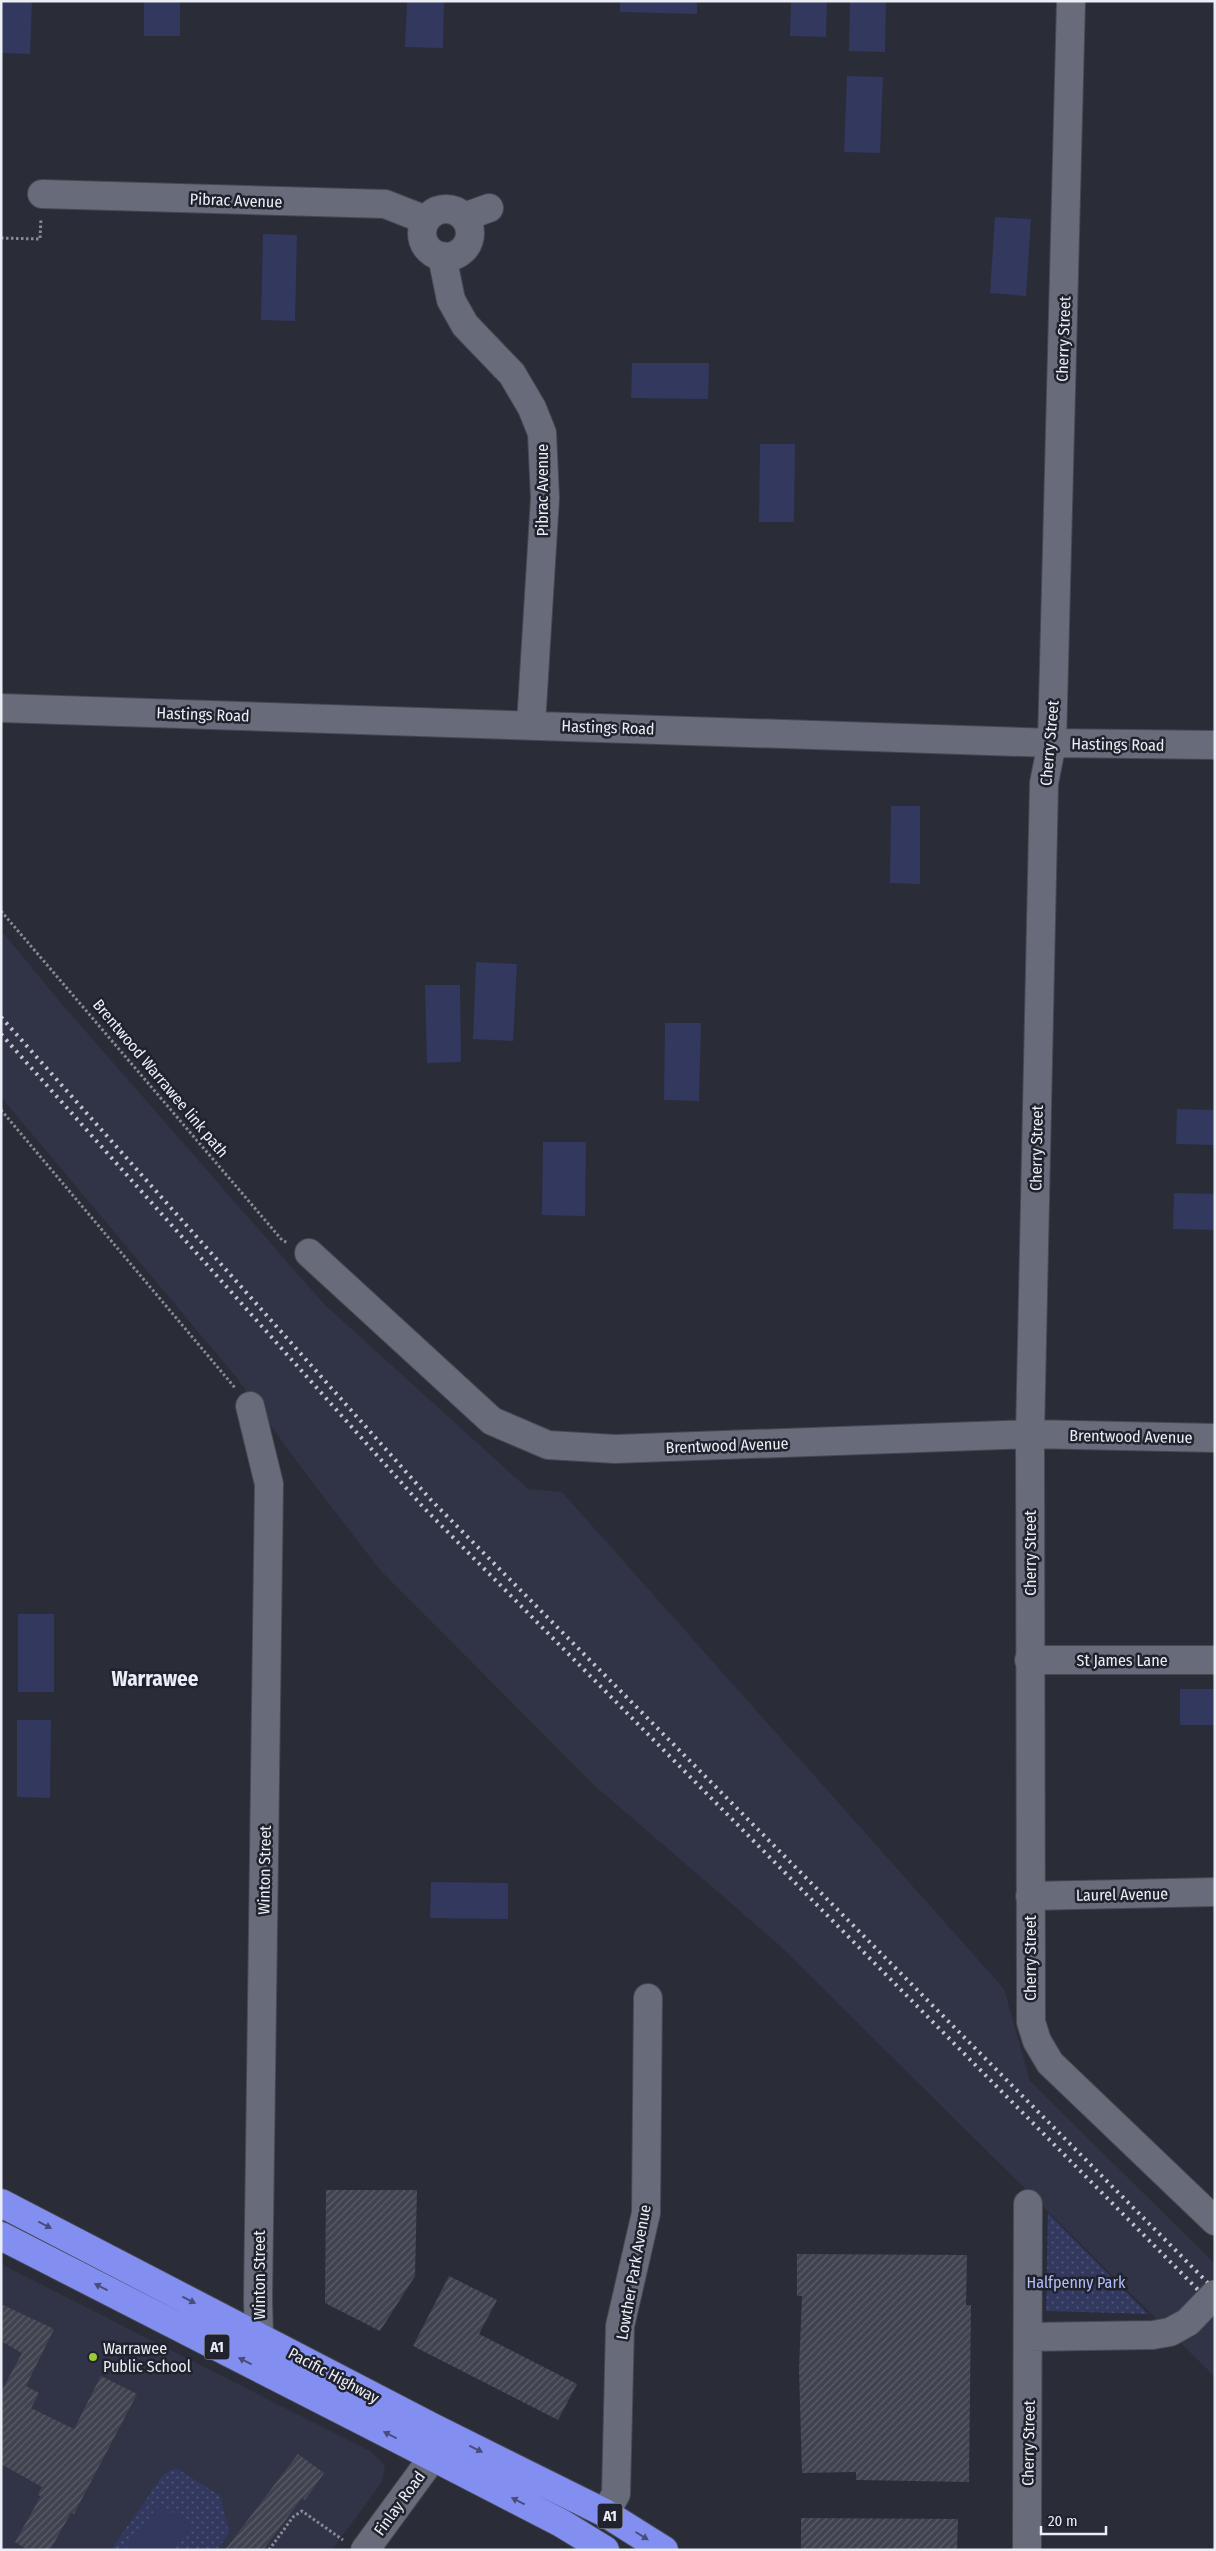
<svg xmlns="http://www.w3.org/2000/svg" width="1216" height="2551" viewBox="0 0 1216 2551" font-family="'Fira Sans Condensed',sans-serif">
  <defs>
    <pattern id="grass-dots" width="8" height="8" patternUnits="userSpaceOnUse" patternTransform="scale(1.25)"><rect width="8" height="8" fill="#33385f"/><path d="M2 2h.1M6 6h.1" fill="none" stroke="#515577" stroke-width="1.8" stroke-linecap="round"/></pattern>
    <pattern id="building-hatch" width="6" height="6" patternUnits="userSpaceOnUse" patternTransform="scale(1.25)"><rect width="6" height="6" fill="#40424f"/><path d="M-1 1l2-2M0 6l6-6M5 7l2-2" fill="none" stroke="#5c5e69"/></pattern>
  </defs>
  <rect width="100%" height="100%" fill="#2a2c38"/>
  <path fill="#313446" d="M1 930 60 1002 324 1304 528 1489 562 1492 1004 1989 1030 2081 1215 2264V2377L777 1943 595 1786 380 1570 300 1466 237 1378 1 1097Z
    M1 2264 370 2451 385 2465 382 2482 332 2550H1Z"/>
  <path fill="url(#grass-dots)" d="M1048 2213 1148 2314H1149L1046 2311Z
    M176 2468 220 2496 229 2533 217 2550H111L163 2475Z"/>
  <path fill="#33385f" d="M1 1H32L30 54 1 53Z
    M144 1H180V36H144Z
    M407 1H444L443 48 405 47Z
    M620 1H697V14L620 12Z
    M791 1H827L826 37 790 36Z
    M850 1H886L885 52 849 51Z
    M847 76 883 77 880 153 844 152Z
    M995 217 1031 219 1026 296 990 293Z
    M263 234 297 235 295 321 261 320Z
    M632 363H709L708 399 631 398Z
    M760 444H795L794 522H759Z
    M891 806H920V884L890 883Z
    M476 962 517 964 513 1041 473 1039Z
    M425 985H460L461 1062 427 1063Z
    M665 1023H701L699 1101 664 1100Z
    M1177 1109 1215 1110V1145L1176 1144Z
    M543 1142H586L585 1216 542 1215Z
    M1174 1193 1215 1194V1230L1173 1229Z
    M18 1614H54V1692H18Z
    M1180 1689H1215V1725H1180Z
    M17 1720H51L50 1798 17 1797Z
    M431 1882 508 1883V1919L430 1918Z
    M160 2503 191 2526 173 2550H125Z"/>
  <path fill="url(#building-hatch)" d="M326 2190H417L415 2276 380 2331 325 2303Z
    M797 2254 967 2255 966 2305H971L969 2482 856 2480V2472L802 2473 799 2369 802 2296H797Z
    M449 2276 497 2300 479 2334 577 2384 558 2420 413 2346Z
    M1 2304 54 2329 26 2386 39 2393 31 2408 74 2429 101 2376 137 2394 74 2514 71 2513 50 2550H28L15 2542 41 2496 38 2495 42 2487 1 2464V2392L22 2353 1 2341Z
    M298 2454 324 2473 305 2500 302 2498 263 2550H225Z
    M801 2518 958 2519 957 2550H801Z"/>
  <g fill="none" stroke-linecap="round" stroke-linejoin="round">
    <g stroke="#464853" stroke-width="30">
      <path id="minor" d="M1071 1 1052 743 1044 783 1030 1434 1031 2022 1037 2041 1050 2063 1215 2221
        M42 194 385 204 426 220
        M422 233a24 24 0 1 1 48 0a24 24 0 1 1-48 0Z
        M464 217 489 208
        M442 256 451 300 465 325 512 374 532 408 542 433 545 498 531 724
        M1 708 1052 743 1215 745
        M309 1253 492 1421 548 1445 615 1449 1030 1434 1215 1438
        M250 1406 269 1484 258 2299 259 2336
        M1029 1660H1215
        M1030 1896 1215 1892
        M1029 2337 1153 2335 1170 2332 1188 2322
        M605 2513 616 2494 620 2326 646 2213 648 1998
        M365 2550 433 2457
        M1027 2550 1028 2204"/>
    </g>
    <g stroke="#464853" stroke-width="30">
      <path id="highway" d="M1 2203 432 2427 605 2513 664 2550
        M1 2236 433 2457 561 2523 605 2550"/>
    </g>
    <path stroke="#888a94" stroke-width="3" stroke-dasharray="2.5 2.5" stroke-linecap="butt" d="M1 238 40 239 41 218
      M1 911 282 1240 288 1243
      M1 1110 236 1389
      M269 2550 293 2517 302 2511 343 2540"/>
    <use href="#minor" stroke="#686b79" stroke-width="28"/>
    <use href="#highway" stroke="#838ff0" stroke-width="28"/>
    <path stroke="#c1c3cc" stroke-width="4" stroke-dasharray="2.5 5" stroke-linecap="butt" d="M1 1017 431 1500 1215 2290
      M1 1034 424 1508 1215 2307"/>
    <g stroke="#464853" stroke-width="30" stroke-linecap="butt">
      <path id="minor-bridge" d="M1188 2322 1215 2294"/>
    </g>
    <use href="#minor-bridge" stroke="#686b79" stroke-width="28"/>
  </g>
  <defs><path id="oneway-solid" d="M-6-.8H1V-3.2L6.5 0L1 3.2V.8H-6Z" transform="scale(1.25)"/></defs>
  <g fill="#484e7c">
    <use href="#oneway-solid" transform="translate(45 2225) rotate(27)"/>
    <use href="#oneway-solid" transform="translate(101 2287) rotate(-153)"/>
    <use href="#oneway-solid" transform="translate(189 2300) rotate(27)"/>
    <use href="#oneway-solid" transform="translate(245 2361) rotate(-153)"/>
    <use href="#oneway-solid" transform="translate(390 2435) rotate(-153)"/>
    <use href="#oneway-solid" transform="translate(476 2449) rotate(26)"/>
    <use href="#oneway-solid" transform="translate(518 2501) rotate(-153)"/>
    <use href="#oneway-solid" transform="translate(642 2536) rotate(32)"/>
  </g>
  <circle fill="#9acb34" stroke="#20222e" stroke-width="2" cx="93" cy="2357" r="5"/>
  <g text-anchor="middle" stroke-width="5" stroke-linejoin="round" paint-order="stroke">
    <g fill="#20222e" stroke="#afb1ba" stroke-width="1">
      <rect x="204.5" y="2334.5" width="25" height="25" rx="4"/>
      <rect x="597.5" y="2503.5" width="25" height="25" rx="4"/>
    </g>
    <g font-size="15" font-weight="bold" fill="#eceef6">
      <text x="217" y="2352">A1</text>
      <text x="610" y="2521">A1</text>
    </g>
    <g font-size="16" fill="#eceef6" stroke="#20222e">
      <text transform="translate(236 200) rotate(2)" y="6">Pibrac Avenue</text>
      <text transform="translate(1063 339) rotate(-88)" y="6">Cherry Street</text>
      <text transform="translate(542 490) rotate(-90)" y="6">Pibrac Avenue</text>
      <text transform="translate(203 714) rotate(2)" y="6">Hastings Road</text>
      <text transform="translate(608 727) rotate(2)" y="6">Hastings Road</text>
      <text transform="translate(1049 743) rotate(-85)" y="6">Cherry Street</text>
      <text transform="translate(1118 744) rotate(1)" y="6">Hastings Road</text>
      <text transform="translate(161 1078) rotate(50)" y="6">Brentwood Warrawee link path</text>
      <text transform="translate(1036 1148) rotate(-89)" y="6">Cherry Street</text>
      <text transform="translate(1131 1436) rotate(1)" y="6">Brentwood Avenue</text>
      <text transform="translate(727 1445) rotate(-2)" y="6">Brentwood Avenue</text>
      <text transform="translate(1030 1553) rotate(-90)" y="6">Cherry Street</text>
      <text x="1122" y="1666">St James Lane</text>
      <text transform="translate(264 1870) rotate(-89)" y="6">Winton Street</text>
      <text transform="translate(1122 1894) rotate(-1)" y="6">Laurel Avenue</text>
      <text transform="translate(1030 1958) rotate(-90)" y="6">Cherry Street</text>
      <text transform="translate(633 2272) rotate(-80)" y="6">Lowther Park Avenue</text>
      <text transform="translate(259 2275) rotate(-90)" y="6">Winton Street</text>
      <text transform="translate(334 2375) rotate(28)" y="6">Pacific Highway</text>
      <text transform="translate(1028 2443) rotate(-89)" y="6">Cherry Street</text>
      <text transform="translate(399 2503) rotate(-54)" y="6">Finlay Road</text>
    </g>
    <g font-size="16" fill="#b3bef9" stroke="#20222e">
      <text x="1076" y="2288">Halfpenny Park</text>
    </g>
    <g font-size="16" fill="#eceef6" stroke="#20222e" text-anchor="start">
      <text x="103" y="2354">Warrawee<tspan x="103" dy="18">Public School</tspan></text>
    </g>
    <g font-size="21" font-weight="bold" fill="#eceef6" stroke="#20222e">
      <text x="155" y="1686">Warrawee</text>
    </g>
  </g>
  <rect width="1216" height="2551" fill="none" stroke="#eceef6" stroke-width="5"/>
  <path d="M1041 2526v8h65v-8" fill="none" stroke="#eceef6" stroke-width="2.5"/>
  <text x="1048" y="2526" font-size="15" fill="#eceef6" stroke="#20222e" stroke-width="4" paint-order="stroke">20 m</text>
</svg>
